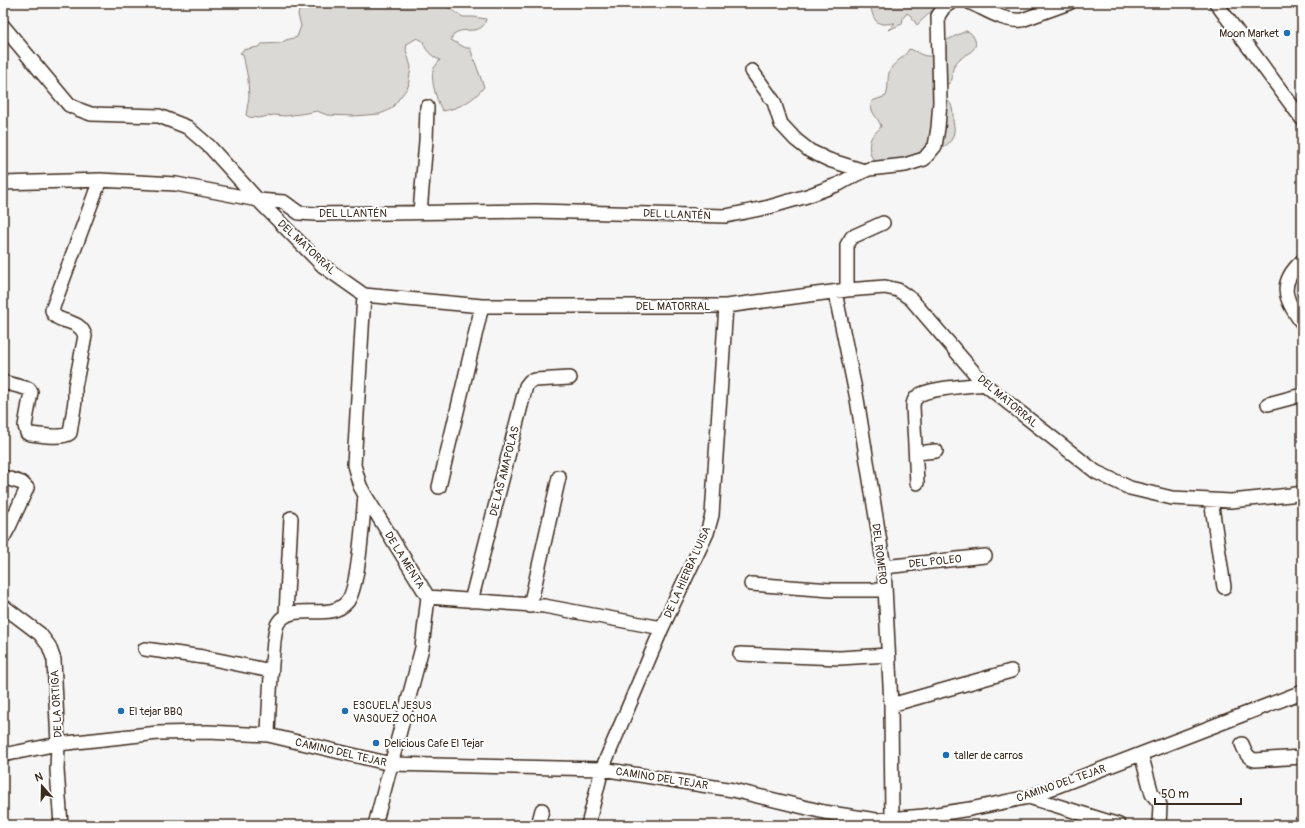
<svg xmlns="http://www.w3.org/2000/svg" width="1305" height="828" viewBox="0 0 1305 828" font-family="Pangolin,sans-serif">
  <rect width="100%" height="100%" fill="#f7f6f6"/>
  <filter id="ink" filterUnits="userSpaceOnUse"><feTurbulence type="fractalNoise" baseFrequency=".025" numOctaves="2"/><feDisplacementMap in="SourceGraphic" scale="8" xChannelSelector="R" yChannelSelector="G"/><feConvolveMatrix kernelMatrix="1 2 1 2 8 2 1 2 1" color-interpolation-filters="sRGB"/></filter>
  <g filter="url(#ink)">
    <path fill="#dbd9d6" stroke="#8b827a" d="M301 3H434L451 9 463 17H474L486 19C482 40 456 21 451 40L466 48H470L484 87C474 100 460 108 443 111 437 103 429 77 434 68 436 65 438 63 440 60 432 57 424 49 423 41L417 38 407 44 406 50 411 67 408 87 392 108 387 111 380 114 353 116 327 115 317 111 307 113 285 116 274 115 258 118 249 117 246 115 249 97 248 79 243 54 240 53 243 50 258 47 262 44 281 43 286 40 297 37 301 26 298 15Z
      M870 3H940L917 25 911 16 907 13 903 18 902 24 888 30 895 23C891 23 889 24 885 24 873 25 872 12 870 3Z
      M966 31C970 32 971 33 973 36 983 52 961 54 955 64 948 77 959 77 943 88L945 98C953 104 953 110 953 120 953 123 955 128 954 132 952 157 893 165 875 161L871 156C869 149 868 140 874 134 877 131 879 130 881 126 878 117 868 111 872 101L886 96C889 88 887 80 889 73 892 62 904 59 909 49 919 51 919 57 933 56L947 40Z"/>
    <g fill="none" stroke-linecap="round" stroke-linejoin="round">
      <g stroke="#3b2a1e" stroke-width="16">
        <path id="minor" d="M971 3C987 10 1004 22 1022 20L1069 3
          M1216 3 1302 119
          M3 26 69 105 80 110 91 114 159 116 187 127 210 147 258 200 284 202 299 213 316 214 536 211 726 216 769 207 807 196 839 184 855 175 869 169 905 165 924 159 935 146 938 128 940 102 938 16 944 7 950 3
          M752 71 774 102 781 124 796 140 810 151 829 160 864 171
          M3 183 100 180 176 184 258 200 323 266 364 295 482 306H726L847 290 885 287 898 290 911 299 984 384 1096 472 1130 488 1172 498 1231 501 1290 495 1302 493
          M420 212 426 141 427 107
          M1302 261C1278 283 1284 299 1302 323
          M847 290V245L852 237 883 223
          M835 292 857 399 884 567 891 705 892 819
          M364 295 354 465 360 486 365 495 428 597 422 648 375 825
          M3 382 29 389 31 392 25 426 27 433 30 434C41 435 62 439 70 433L75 401V387L85 336C80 317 55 325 52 310L100 180
          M1268 404 1302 395
          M916 453 936 451
          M3 477 22 483 27 488 9 527 3 538
          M917 483 913 407C913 403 914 399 918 396 927 388 971 386 984 384
          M439 487 482 306
          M1211 500 1224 587
          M884 567 985 556
          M751 584 831 590H885
          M428 597 544 606 662 628
          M471 601 526 386 530 381 535 380 570 378
          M3 606 40 634 49 646 54 660 58 744 57 770 61 825
          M530 606 559 477
          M286 614 291 518
          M145 649 203 657 271 671
          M740 654 840 658 888 655
          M891 705 1011 671
          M268 735C269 704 271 672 274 641 275 636 275 628 278 623 293 600 329 623 347 602 359 589 363 515 365 495
          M1242 744C1245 751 1247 758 1255 760L1302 757
          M1141 754 1152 794 1158 801 1160 805 1159 825
          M3 755 58 744 158 733 208 732 268 735 391 764 602 769 733 790 824 812 876 820 924 816 970 809 1029 797 1302 692
          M1029 797 1119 825
          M538 825 542 810
          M588 825 602 769 662 628 707 533 712 515 726 306
          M1301 825 1302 822"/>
      </g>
      <use href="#minor" stroke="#fff" stroke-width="13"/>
    </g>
  </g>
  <g fill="#1f6fb2" stroke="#fff" stroke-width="1.5">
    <circle cx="1287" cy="33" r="4"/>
    <circle cx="121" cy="711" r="4"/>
    <circle cx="345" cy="711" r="4"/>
    <circle cx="376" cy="743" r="4"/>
    <circle cx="946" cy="755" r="4"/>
  </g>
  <g text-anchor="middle" stroke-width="4" stroke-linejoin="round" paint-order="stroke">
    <g font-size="11" fill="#3b2a1e" stroke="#fff" text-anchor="start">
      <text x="1279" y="37" text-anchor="end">Moon Market</text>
      <text x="353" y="709">ESCUELA JESUS<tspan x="353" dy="13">VASQUEZ OCHOA</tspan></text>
      <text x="129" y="715">El tejar BBQ</text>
      <text x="384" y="747">Delicious Cafe El Tejar</text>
      <text x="954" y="759">taller de carros</text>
    </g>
    <g font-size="11" fill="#3b2a1e" stroke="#fff">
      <text x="353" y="217">DEL LLANTÉN</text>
      <text transform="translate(677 214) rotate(2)" y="4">DEL LLANTÉN</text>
      <text transform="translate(307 247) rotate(43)" y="4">DEL MATORRAL</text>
      <text x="673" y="310">DEL MATORRAL</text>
      <text transform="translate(1008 401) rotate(40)" y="4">DEL MATORRAL</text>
      <text transform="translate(504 471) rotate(-76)" y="4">DE LAS AMAPOLAS</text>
      <text transform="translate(880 554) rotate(83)" y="4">DEL ROMERO</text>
      <text transform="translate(405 560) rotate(58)" y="4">DE LA MENTA</text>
      <text transform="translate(935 561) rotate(-6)" y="4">DEL POLEO</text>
      <text transform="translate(687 572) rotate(-66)" y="4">DE LA HIERBA LUISA</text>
      <text transform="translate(56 704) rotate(-93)" y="4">DE LA ORTIGA</text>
      <text transform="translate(341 752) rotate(13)" y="4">CAMINO DEL TEJAR</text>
      <text transform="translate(662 778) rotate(9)" y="4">CAMINO DEL TEJAR</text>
      <text transform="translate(1061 783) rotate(-19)" y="4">CAMINO DEL TEJAR</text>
    </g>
  </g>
  <rect width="1305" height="828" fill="none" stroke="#fff" stroke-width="16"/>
  <rect x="8" y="8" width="1289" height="812" fill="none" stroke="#3b2a1e" stroke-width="1.5" filter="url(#ink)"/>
  <g transform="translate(42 786) rotate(340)" stroke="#ffffff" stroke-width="3" paint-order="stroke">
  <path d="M0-3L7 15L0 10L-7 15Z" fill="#3b2a1e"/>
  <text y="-6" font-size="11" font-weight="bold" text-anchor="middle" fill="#3b2a1e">N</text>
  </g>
  <path d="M1155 798v6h86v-6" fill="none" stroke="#3b2a1e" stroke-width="2"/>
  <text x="1161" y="798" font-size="12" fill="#3b2a1e" stroke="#ffffff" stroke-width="3" paint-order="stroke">50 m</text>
</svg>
